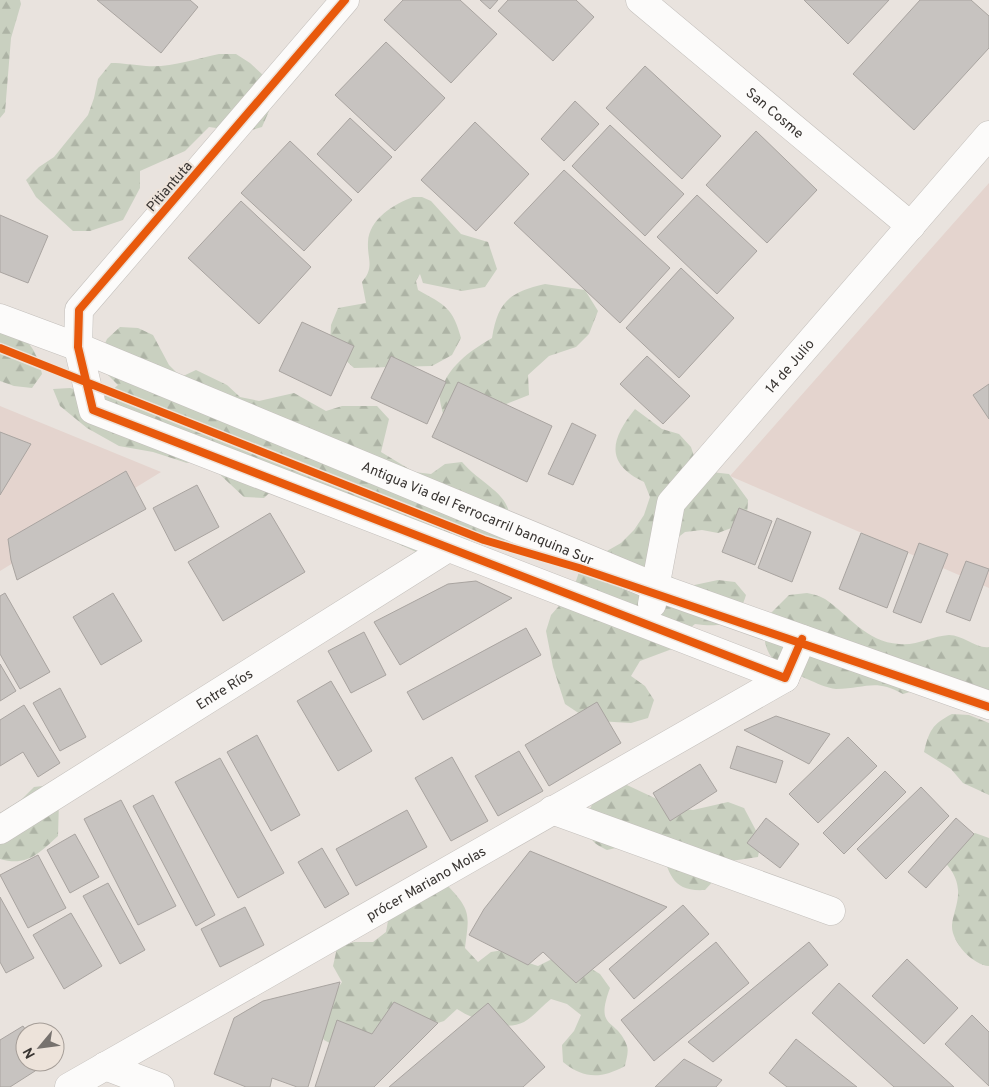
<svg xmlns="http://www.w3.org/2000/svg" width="989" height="1087" viewBox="0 0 989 1087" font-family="Overpass,sans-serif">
  <defs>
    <pattern id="forest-firs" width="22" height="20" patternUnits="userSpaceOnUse" patternTransform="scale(1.25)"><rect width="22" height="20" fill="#c9d0c0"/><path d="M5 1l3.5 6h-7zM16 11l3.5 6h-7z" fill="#adb3a5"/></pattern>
  </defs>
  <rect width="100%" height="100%" fill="#e9e3de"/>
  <path fill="#e4d4ce" d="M989 183V588L730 476Z
    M0 406 161 472 0 571Z"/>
  <path fill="url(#forest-firs)" d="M0 0H20L21 4 11 38 5 112 0 118Z
    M219 54H236L250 63 264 76 269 111 262 127 245 132 209 127 185 151 140 171V188L123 220 90 231H73L36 197 26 180 39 167 54 157 88 115 94 98 98 79 111 63C123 63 133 65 146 66 169 68 196 59 219 54Z
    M413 197H422L431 201 461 234 488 242 497 269 485 287 462 291 423 283 420 274 416 281 418 290C445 305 453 308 461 338L452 355 432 366 354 368 330 346 331 325 338 308 366 303 362 282C375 267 367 259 368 242 369 219 394 204 413 197Z
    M545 284 585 290 598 311 589 334 576 347 549 356 528 375 529 395 465 420 443 414C442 409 439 400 440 395 446 367 470 351 492 338 498 301 510 292 545 284Z
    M0 318C22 336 36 344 42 374L32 388 14 386 0 381Z
    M120 327 138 328 153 335 169 365 181 377 196 370 227 385 240 397 259 401 294 393 326 411 342 406H377L389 419 381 452 414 472 431 474 445 464 462 462C486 490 523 496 505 540L489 547 474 538 427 557 379 535 288 475 264 498 244 497 201 457 187 463 153 452 119 446 87 428 60 406 53 389 70 388 104 397 118 385 105 372 100 355 107 339Z
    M635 409 662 429 679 434 691 447 696 462 711 472 729 474 748 500 747 516 734 527 718 533 702 530 685 532 671 543 670 575 685 587 718 580 735 582 746 595C737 624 724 628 695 624L681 635 672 649 640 661 631 676 645 686 654 700 648 718 631 723 597 721 580 714 565 704 553 667 546 631 551 615 573 590 579 572 595 565 607 551 621 543 634 530 644 515 650 497 644 482C604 463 611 439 635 409Z
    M807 593C813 594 820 596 825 599 850 616 866 642 899 644 917 646 932 636 949 635 963 635 976 649 989 647V703L937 684 903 694C874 678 866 689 836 689 827 688 816 683 807 679 775 664 762 659 764 620L789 595Z
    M952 714 969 715 989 723V795L963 783 951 769 924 752C929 731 932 724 952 714Z
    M612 778 676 808 693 810 728 802 744 808 761 840 758 857 724 862 716 878 705 890C671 892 671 874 659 847L642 842 607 850C603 848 596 845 593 841 577 822 597 791 612 778Z
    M51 785 59 801 58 836C39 853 27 867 0 859V813L21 800 34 787Z
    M975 833 989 838V966C973 965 951 942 952 925 953 914 959 902 958 890 957 877 951 869 943 860L958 834Z
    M447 885C472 911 469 915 465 948L478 962 491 952 509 949 520 960 538 966 554 958 570 956 600 974 610 988C594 1031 617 1017 627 1046 629 1052 626 1060 625 1066 601 1079 584 1079 563 1062L562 1045 574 1031 581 1015 567 1004 551 999C542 1006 533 1017 524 1022 504 1032 474 1020 457 1009L444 1021 370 1045 339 1048 324 1040 315 1025 342 982 333 966 337 948 354 942H373L386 932 389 915Z"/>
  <path fill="#c7c3c0" stroke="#a9a4a0" d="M97 0H190L198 7 161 53Z
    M403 0H460L497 34 451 83 384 20Z
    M480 0H498L490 9Z
    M508 0H576L594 17 553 61 498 11Z
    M804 0H889L848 44Z
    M920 0H971L989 16V48L914 130 853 74Z
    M386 42 445 98 395 151 335 95Z
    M645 66 721 136 682 179 606 108Z
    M575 101 599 124 564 161 541 139Z
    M350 118 392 157 358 193 317 154Z
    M475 122 529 174 476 231 421 180Z
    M610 125 684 194 645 236 572 166Z
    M756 131 817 190 767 243 706 185Z
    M290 141 352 200 304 251 241 193Z
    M564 170 670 268 620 323 514 223Z
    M697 195 757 251 717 294 657 237Z
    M241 201 311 267 259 324 188 258Z
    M0 215 48 236 28 283 0 272Z
    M681 268 734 318 679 378 626 328Z
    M302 322 354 346 331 396 279 371Z
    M391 356 446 382 427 424 371 398Z
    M647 356 690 396 663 424 620 384Z
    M458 382 552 426 527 482 432 437Z
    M989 384V419L973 395Z
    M572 423 596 435 573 485 548 474Z
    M0 432 31 444 0 495Z
    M126 471 146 509 17 580 11 560 8 539Z
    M197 485 219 527 175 551 153 508Z
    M739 508 772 521 755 565 722 552Z
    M270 513 305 572 223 621 188 562Z
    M777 518 811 532 792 582 758 568Z
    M861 533 908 552 887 608 839 589Z
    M919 543 948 554 921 623 893 612Z
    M966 561 989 569 970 621 946 612Z
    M476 581 512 598 400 665 374 622 448 584Z
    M5 593 50 672 20 689 0 654V596Z
    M113 593 142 641 101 665 73 617Z
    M526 628 541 655 423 720 407 692Z
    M364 632 386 675 351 693 328 651Z
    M0 664 16 691 0 701Z
    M331 681 372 751 338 771 297 701Z
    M60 688 86 737 60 751 33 703Z
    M597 702 621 743 549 786 525 745Z
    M24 705 60 763 38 777 23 752 0 766V720Z
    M776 716 830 734 809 764 744 730Z
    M257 735 300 815 271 831 227 752Z
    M848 737 877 766 818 823 789 794Z
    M737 746 783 761 776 783 730 768Z
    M519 751 543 791 498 816 475 776Z
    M452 757 488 821 451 841 415 778Z
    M220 758 284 873 238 898 175 782Z
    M700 764 717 791 670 821 653 793Z
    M885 771 906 792 844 854 823 833Z
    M921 787 949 816 886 879 857 849Z
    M153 795 215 915 196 926 133 806Z
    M121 800 176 906 138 925 84 819Z
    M407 810 427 847 356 886 336 849Z
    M766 818 799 844 780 868 747 843Z
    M956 818 974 834 926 888 908 872Z
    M75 834 99 877 70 893 47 850Z
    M322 848 349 894 325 908 298 862Z
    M530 851 667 907 576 983 543 952 528 965 469 935 484 909Z
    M38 855 66 908 28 928 0 875Z
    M108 883 145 950 120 964 83 896Z
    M0 897 34 958 6 973 0 962Z
    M683 905 709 934 634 999 609 969Z
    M245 907 264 945 220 967 201 929Z
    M71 913 102 966 64 989 33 935Z
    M716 942 749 983 654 1061 621 1020Z
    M809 942 828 965 713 1062 688 1042Z
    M907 959 958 1008 924 1044 872 996Z
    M340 982 308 1087H297L272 1078 270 1087H246L214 1074 234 1018 263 1001Z
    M839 983 954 1087H894L812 1013Z
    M394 1002 438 1023 374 1087H315L337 1020 372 1034Z
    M488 1003 545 1067 523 1087H389Z
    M972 1015 989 1032V1086L945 1044Z
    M23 1026 27 1032H25V1062H45L46 1064 10 1087H0V1040Z
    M796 1039 857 1087H787L769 1073Z
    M684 1059 722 1080 716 1087H655Z"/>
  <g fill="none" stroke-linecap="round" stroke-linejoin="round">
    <g stroke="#c3bfbb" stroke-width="29">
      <g id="minor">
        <path d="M345 0 79 310 78 347 93 410 785 678 802 639"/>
        <path id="s1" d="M640 0 911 226"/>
        <path id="s2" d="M0 318 78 347 656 587 989 705"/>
        <path id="s3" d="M652 604 671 503 989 135"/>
        <path d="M552 810 831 911"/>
        <path id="s4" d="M0 830 448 548"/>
        <path d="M105 1066 160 1087"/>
        <path id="s5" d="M69 1087 785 678"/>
      </g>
    </g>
    <use href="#minor" stroke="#fcfbfa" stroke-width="28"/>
    <g stroke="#ede3da" stroke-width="11">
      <path id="cycleway" d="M345 0 79 310 78 347 93 410 785 678 802 639
        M0 348 484 540 579 568 989 707"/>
    </g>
    <use href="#cycleway" stroke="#e8590c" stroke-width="8"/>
  </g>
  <g text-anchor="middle" stroke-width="4.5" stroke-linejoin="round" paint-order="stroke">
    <g font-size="14" fill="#393532" stroke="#ede3da">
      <text dy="5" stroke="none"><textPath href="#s1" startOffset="176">San Cosme</textPath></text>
      <text transform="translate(169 186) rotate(-49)" y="5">Pitiantuta</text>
      <text dy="5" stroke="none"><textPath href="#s3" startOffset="284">14 de Julio</textPath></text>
      <text dy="5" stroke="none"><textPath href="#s2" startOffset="516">Antigua Via del Ferrocarril banquina Sur</textPath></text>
      <text dy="5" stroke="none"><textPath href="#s4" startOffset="265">Entre Ríos</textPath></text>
      <text dy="5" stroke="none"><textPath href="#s5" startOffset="411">prócer Mariano Molas</textPath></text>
    </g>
  </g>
  <g transform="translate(40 1047) rotate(241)"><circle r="24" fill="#ede3da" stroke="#a59d97"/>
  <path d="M0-4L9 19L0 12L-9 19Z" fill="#77726e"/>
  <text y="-8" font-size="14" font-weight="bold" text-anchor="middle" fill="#393532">N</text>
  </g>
</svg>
